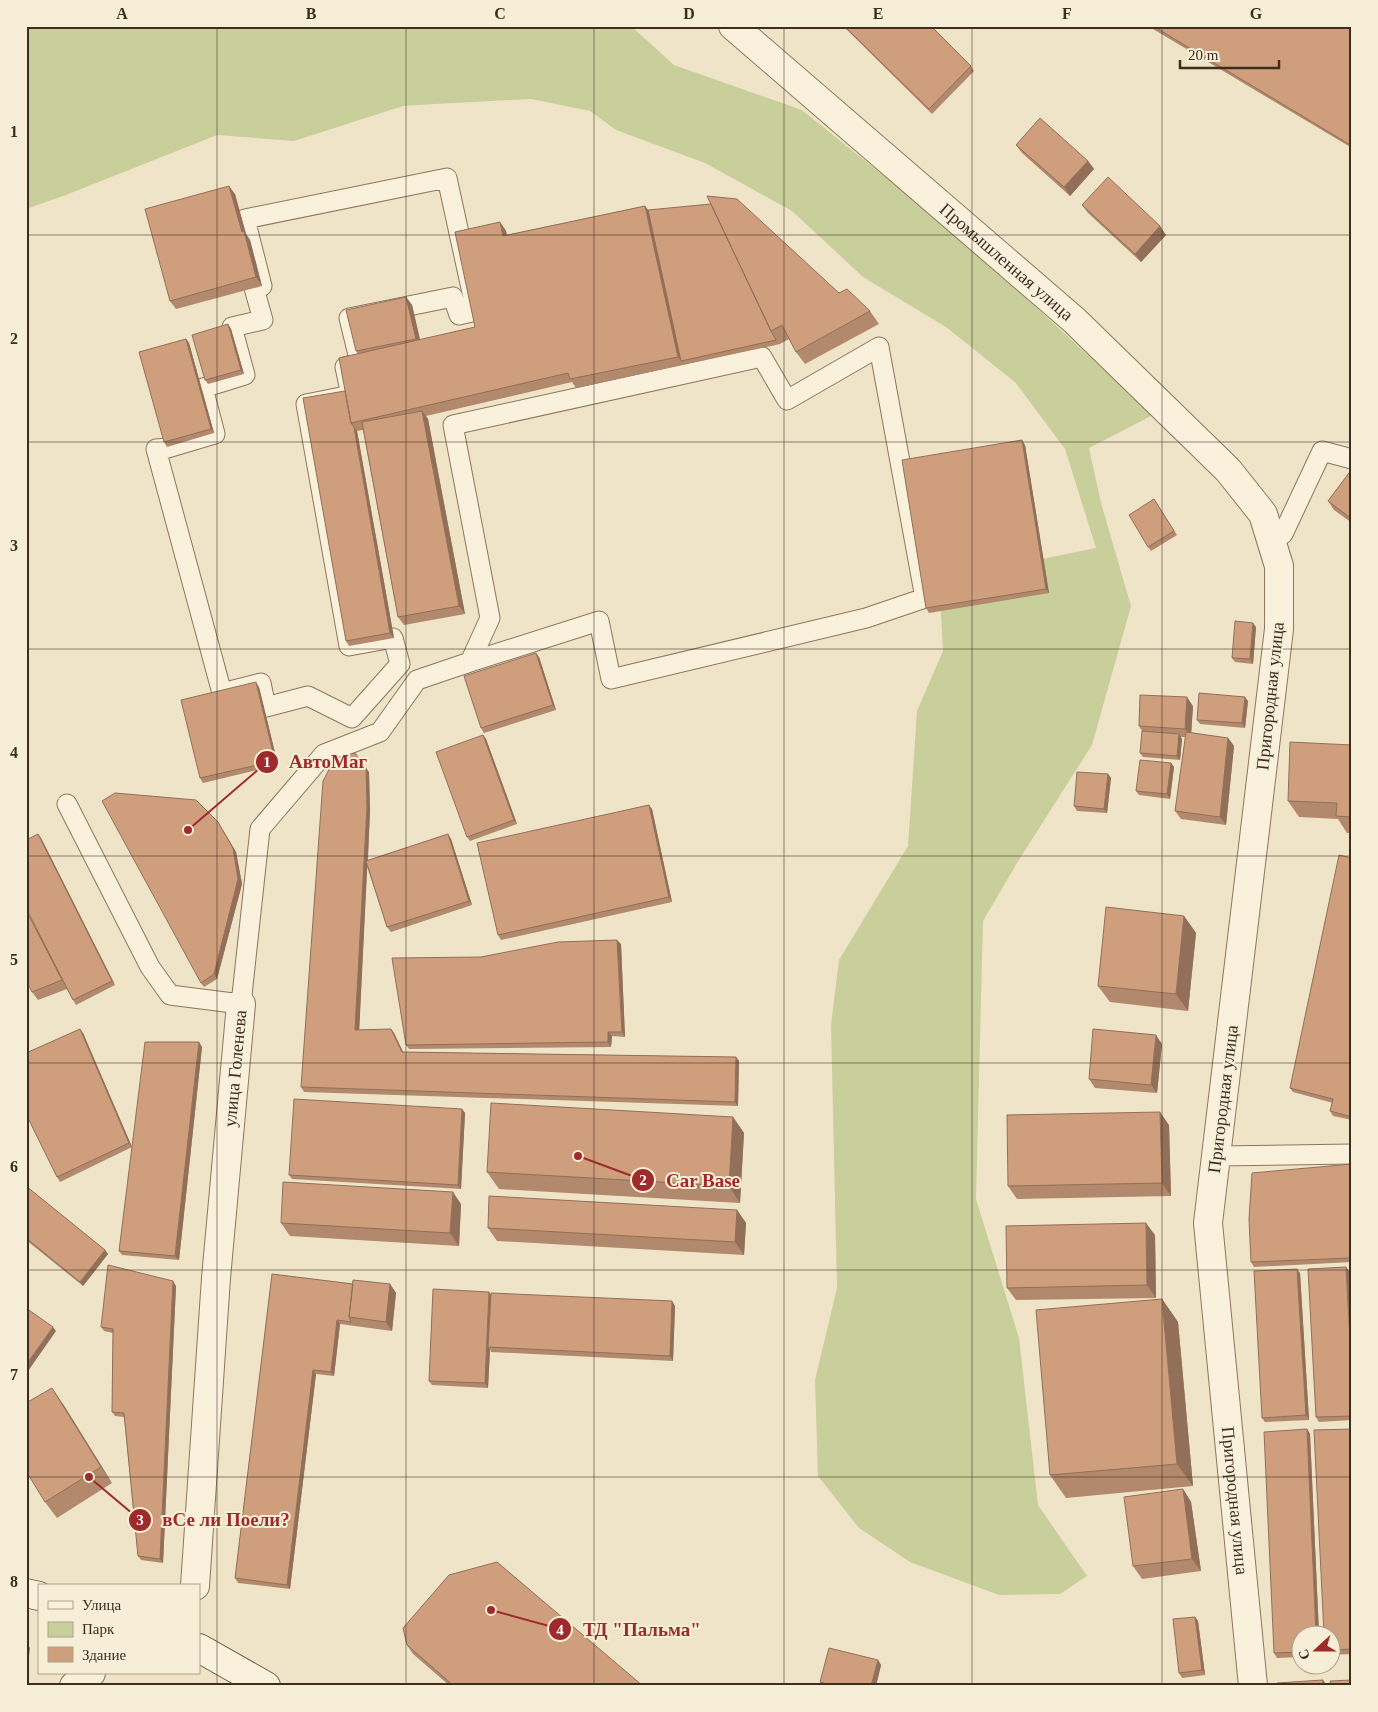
<svg xmlns="http://www.w3.org/2000/svg" width="1378" height="1712" viewBox="0 0 1378 1712" font-family="Georgia,serif">
  <rect width="100%" height="100%" fill="#f0e4c8"/>
  <path fill="#c9cf9b" d="M26 26H631L674 65 802 110 961 238 1153 415 1089 448 1101 503 1131 606 1092 745 1017 863 983 921 976 1199 1019 1338 1038 1505 1087 1576 1060 1594 999 1595 910 1562 859 1528 818 1476 815 1380 837 1288 831 1025 839 960 908 846 917 711 943 651 940 597 964 575 1096 548 1065 449 1016 383 946 327 863 277 792 211 705 163 616 130 590 111 531 99 435 104 403 106 294 141 217 135 66 195 26 209Z"/>
  <g fill="none" stroke-linecap="round" stroke-linejoin="round">
    <g stroke="#8d765c" stroke-width="21">
      <path id="service" d="M447 178 476 311 459 315 453 297 349 318 360 363 345 367 351 395 306 404 349 646 393 638 400 664 352 718 308 696 266 707 261 683 222 693 156 449 168 448 215 434 203 388 245 375 232 327 263 320 254 288 262 286 245 219Z
        M879 347 925 598 866 618 611 679 599 621 470 662 490 618 453 425 762 357 787 400Z
        M1271 540 1283 534 1322 451 1352 459
        M67 804 150 967 170 995 241 1004 260 829 324 754 380 732 417 680 470 662
        M1217 1156 1352 1154"/>
    </g>
    <g stroke="#8d765c" stroke-width="30">
      <g id="minor">
        <path id="s1" d="M733 26 1074 320 1228 470 1263 514 1279 566V629L1208 1223 1253 1686"/>
        <path id="s2" d="M195 1586 216 1278 241 1004"/>
        <path d="M74 1686 91 1673"/>
      </g>
    </g>
    <g stroke="#6f573f" stroke-width="30">
      <path id="secondary" d="M26 1593 39 1596
        M199 1648 266 1686"/>
    </g>
    <use href="#service" stroke="#faf1dc" stroke-width="19"/>
    <use href="#minor" stroke="#faf1dc" stroke-width="28"/>
    <use href="#secondary" stroke="#faf1dc" stroke-width="28"/>
  </g>
  <path fill="#b2896c" d="M843 26H931L971 66 974 71 932 114Z
    M1148 26H1347L1352 29V148Z
    M1016 145 1088 161 1094 169 1070 196 1022 153Z
    M235 194 246 234 250 240 262 286 176 309 170 301Z
    M1082 205 1160 226 1166 235 1141 262 1088 213Z
    M645 206 648 210 839 293 870 311 879 324 805 364 796 352 789 339 780 344 576 388 572 382 426 416 428 419 465 614 404 625 398 617 363 430 357 431 394 638 349 646 346 641 345 391 358 354 356 351 406 297 412 305 420 340 475 327 500 222 506 231 507 235Z
    M228 324 231 329 244 374 208 384 205 380Z
    M186 339 189 343 214 433 167 447 164 442Z
    M1025 445 1049 593 929 613 926 608Z
    M1352 469V523L1334 510 1328 501Z
    M1154 499 1177 535 1151 551 1148 547Z
    M1256 627 1253 664 1235 662 1232 658Z
    M539 657 556 710 484 733 481 728Z
    M259 687 278 765 203 783 200 778Z
    M1248 701 1245 728 1200 724 1197 720Z
    M1193 706 1191 733 1228 738 1234 746 1226 825 1181 819 1175 811 1186 737H1180L1182 739 1180 760 1143 757 1140 753 1142 731 1139 726Z
    M483 735 486 739 517 824 470 841 467 837Z
    M1352 745V833H1347L1338 819 1299 817 1288 801Z
    M1171 763 1174 767 1170 799 1139 795 1136 791Z
    M369 772 370 811 368 860 448 834 451 839 472 905 391 932 387 927 367 866 359 1030 391 1029 394 1033 403 1052 736 1057 739 1061 738 1106 304 1092 301 1087Z
    M1108 774 1111 778 1107 813 1077 811 1074 806Z
    M652 809 672 902 501 940 498 935Z
    M221 827 236 852 242 884 217 979 204 987 201 983Z
    M41 838 115 985 76 1005 67 989 38 1000 32 992Z
    M1352 858V1120L1333 1116 1330 1111 1333 1103 1293 1092 1290 1088Z
    M1184 916 1196 933 1188 1011 1110 1002 1098 986Z
    M621 944 625 1037 612 1036 611 1047 409 1049 406 1045 481 957Z
    M83 1033 132 1147 60 1182 57 1177Z
    M1162 1044 1157 1093 1095 1088 1089 1079Z
    M202 1047 179 1260 122 1255 119 1251Z
    M462 1109 465 1113 461 1189 292 1179 289 1175Z
    M733 1117 744 1133 740 1203 499 1189 487 1172Z
    M1169 1125 1171 1196 1017 1199 1008 1186Z
    M1352 1164V1262L1254 1267 1251 1262Z
    M26 1186 105 1250 108 1254 83 1286 26 1240Z
    M461 1204 459 1246 290 1236 281 1223Z
    M737 1210 746 1223 744 1255 497 1241 488 1228Z
    M1155 1235 1156 1298 1016 1300 1007 1288Z
    M1349 1271 1352 1319V1420L1319 1422 1316 1417Z
    M1300 1273 1309 1420 1265 1422 1262 1418Z
    M272 1274 353 1284H390L396 1293 392 1331 340 1324 334 1376 316 1374 290 1589 238 1583 235 1578Z
    M176 1286 163 1563 141 1560 138 1556 124 1417 115 1416 112 1412 113 1333 104 1331 101 1327Z
    M490 1294 672 1301 675 1306 673 1361 491 1352 490 1349 488 1388 432 1385 429 1381Z
    M1162 1299 1178 1322 1193 1486 1066 1498 1050 1475Z
    M63 1404 112 1483 57 1518 45 1502Z
    M1307 1429 1310 1434 1319 1634H1300V1657L1277 1658 1274 1653Z
    M1352 1429V1654L1330 1655V1634Z
    M1183 1489 1191 1502 1201 1571 1142 1579 1133 1566Z
    M1195 1617 1198 1621 1205 1675 1182 1678 1179 1673Z
    M407 1645 643 1686H450L413 1654Z
    M878 1660 881 1665 876 1686H822L820 1682Z"/>
  <path fill="#916f58" d="M1088 161 1094 169 1070 196 1064 187Z
    M229 186 235 194 246 234 250 240 262 286 256 277 242 232Z
    M645 206 651 214 681 361 678 357Z
    M500 222 506 231 509 245 503 236Z
    M1160 226 1166 235 1141 262 1135 254Z
    M406 297 412 305 422 348 416 339Z
    M228 324 231 329 244 374 241 370Z
    M186 339 189 343 214 433 211 429Z
    M422 411 428 419 465 614 459 606Z
    M354 427 357 431 394 638 390 633Z
    M1022 440 1025 445 1049 593 1046 589Z
    M1253 623 1256 627 1253 664 1250 659Z
    M536 653 539 657 556 710 553 705Z
    M256 682 259 687 278 765 275 761Z
    M1187 697 1193 706 1191 737 1185 729Z
    M1245 697 1248 701 1245 728 1242 723Z
    M1179 734 1182 739 1180 760 1177 756Z
    M483 735 486 739 517 824 514 820Z
    M1228 738 1234 746 1226 825 1220 817Z
    M1171 763 1174 767 1170 799 1167 794Z
    M366 768 369 772 370 811 359 1035 355 1030Z
    M1108 774 1111 778 1107 813 1104 809Z
    M649 805 652 809 672 902 669 897Z
    M218 822 236 852 242 884 217 979 214 974Z
    M38 834 41 838 115 985 112 981Z
    M448 834 451 839 472 905 469 901Z
    M1184 916 1196 933 1188 1011 1176 994Z
    M617 940 621 944 625 1037 622 1032Z
    M80 1029 83 1033 132 1147 129 1143Z
    M391 1029 394 1033 405 1056 402 1052Z
    M608 1032 612 1036 611 1047 608 1042Z
    M1156 1035 1162 1044 1157 1093 1151 1085Z
    M199 1042 202 1047 179 1260 175 1256Z
    M736 1057 739 1061 738 1106 735 1102Z
    M462 1109 465 1113 461 1189 458 1185Z
    M1160 1112 1169 1125 1171 1196 1162 1183Z
    M733 1117 744 1133 740 1203 729 1186Z
    M453 1192 461 1204 459 1246 450 1233Z
    M737 1210 746 1223 744 1255 735 1242Z
    M1146 1223 1155 1235 1156 1298 1147 1285Z
    M105 1250 108 1254 83 1286 80 1282Z
    M1346 1267 1349 1271 1352 1319V1375Z
    M1297 1269 1300 1273 1309 1420 1306 1415Z
    M173 1281 176 1286 163 1563 160 1559Z
    M390 1284 396 1293 392 1331 386 1322Z
    M489 1292 492 1296 488 1347 490 1349 488 1388 485 1383Z
    M1162 1299 1178 1322 1193 1486 1177 1464Z
    M672 1301 675 1306 673 1361 670 1356Z
    M337 1320 340 1324 334 1376 331 1372Z
    M53 1327 56 1331 26 1374V1365Z
    M313 1370 316 1374 290 1589 287 1585Z
    M52 1388 63 1404 112 1483 101 1467Z
    M1307 1429 1310 1434 1319 1634H1316Z
    M1183 1489 1191 1502 1201 1571 1192 1559Z
    M1195 1617 1198 1621 1205 1675 1202 1670Z
    M26 1642 30 1648 29 1656 26 1652Z
    M878 1660 881 1665 876 1686H871Z
    M1323 1680 1326 1684V1686H1323Z"/>
  <path fill="#cf9f7d" stroke="#916f58" d="M844 26H931L971 66 929 109Z
    M1153 26H1347L1352 29V146Z
    M1040 118 1088 161 1064 187 1016 145Z
    M1108 177 1160 226 1135 254 1082 205Z
    M229 186 242 232 244 231 256 277 170 301 145 209Z
    M707 196 737 199 839 293 847 289 870 311 796 352 782 325 771 331Z
    M711 204 771 331 776 340 681 361 648 210Z
    M645 206 678 357 570 379 568 373 351 423 339 358 475 327 455 232 500 222 503 236Z
    M406 297 416 339 356 351 346 310Z
    M228 324 241 370 205 380 192 335Z
    M186 339 211 429 164 442 139 352Z
    M345 391 351 423 354 427 390 633 346 641 303 398Z
    M422 411 459 606 398 617 362 422Z
    M1022 440 1046 589 926 608 902 460Z
    M1352 469V519L1328 501Z
    M1154 499 1174 531 1148 547 1129 515Z
    M1235 621 1253 623 1250 659 1232 658Z
    M536 653 553 705 481 728 464 676Z
    M256 682 275 761 200 778 181 700Z
    M1199 693 1245 697 1242 723 1197 720Z
    M1140 695 1187 697 1185 729 1139 726Z
    M1142 731 1179 734 1177 756 1140 753Z
    M1186 732 1228 738 1220 817 1175 811Z
    M483 735 514 820 467 837 436 752Z
    M1290 742 1352 745V817L1336 816 1337 803 1288 801Z
    M355 753 366 768 367 807 355 1030 391 1029 402 1052 736 1057 735 1102 301 1087 323 781 335 758Z
    M1140 760 1171 763 1167 794 1136 791Z
    M1077 772 1108 774 1104 809 1074 806Z
    M115 793 196 800 218 822 233 848 238 879 214 974 201 983 102 801Z
    M649 805 669 897 498 935 477 843Z
    M38 834 112 981 73 1000 26 908V840Z
    M448 834 469 901 387 927 366 861Z
    M1339 855 1352 858V1117L1330 1111 1333 1099 1290 1088Z
    M1106 907 1184 916 1176 994 1098 986Z
    M26 910 62 980 32 992 26 980Z
    M617 940 622 1032H608V1042L406 1045 392 958 481 957 558 942Z
    M80 1029 129 1143 57 1177 26 1114V1053Z
    M1093 1029 1156 1035 1151 1085 1089 1079Z
    M145 1042H199L175 1256 119 1251Z
    M294 1099 462 1109 458 1185 289 1175Z
    M491 1103 733 1117 729 1186 487 1172Z
    M1160 1112 1162 1183 1008 1186 1007 1115Z
    M1352 1164V1258L1251 1262 1249 1219 1252 1173Z
    M283 1182 453 1192 450 1233 281 1223Z
    M26 1186 105 1250 80 1282 26 1238Z
    M489 1196 737 1210 735 1242 488 1228Z
    M1146 1223 1147 1285 1007 1288 1006 1226Z
    M108 1265 173 1281 160 1559 138 1556 124 1413 112 1412 113 1329 101 1327Z
    M1346 1267 1352 1375V1416L1316 1417 1308 1269Z
    M1297 1269 1306 1415 1262 1418 1254 1271Z
    M1350 1269H1352V1303Z
    M272 1274 353 1284 349 1317 351 1322 337 1320 331 1372 313 1370 287 1585 235 1578Z
    M353 1280 390 1284 386 1322 349 1317Z
    M433 1289 489 1292 485 1383 429 1381Z
    M491 1293 672 1301 670 1356 488 1347Z
    M1162 1299 1177 1464 1050 1475 1036 1310Z
    M26 1308 53 1327 26 1365Z
    M52 1388 101 1467 45 1502 26 1471V1403Z
    M1307 1429 1316 1634H1300V1652L1274 1653 1264 1432Z
    M1352 1429V1649L1330 1650V1634H1324L1314 1430Z
    M1183 1489 1192 1559 1133 1566 1124 1497Z
    M497 1562 643 1686H454L407 1645 403 1628 449 1575Z
    M1195 1617 1202 1670 1179 1673 1173 1619Z
    M829 1648 878 1660 871 1686H834L820 1682Z
    M1323 1680V1686H1278L1277 1683Z
    M1352 1680V1686H1331L1330 1681Z"/>
  <path fill="none" stroke="#3d2e20" stroke-width="1" stroke-opacity="0.55" d="M217 26V1686M406 26V1686M594 26V1686M784 26V1686M972 26V1686M1162 26V1686M26 235H1352M26 442H1352M26 649H1352M26 856H1352M26 1063H1352M26 1270H1352M26 1477H1352"/>
  <g text-anchor="middle" stroke-width="4" stroke-linejoin="round" paint-order="stroke">
    <g font-size="18" fill="#3d2e20" stroke="#f7eed8">
      <text dy="6" stroke="none"><textPath href="#s1" startOffset="361">Промышленная улица</textPath></text>
      <text transform="translate(1270 696) rotate(-84)" y="6">Пригородная улица</text>
      <text dy="6" stroke="none"><textPath href="#s2" startOffset="519">улица Голенева</textPath></text>
      <text transform="translate(1223 1099) rotate(-83)" y="6">Пригородная улица</text>
      <text dy="6" stroke="none"><textPath href="#s1" startOffset="1716">Пригородная улица</textPath></text>
    </g>
  </g>
  <path fill="none" stroke="#9e2a2b" stroke-width="2" d="M188 830L267 762M578 1156L643 1180M89 1477L140 1520M491 1610L560 1629"/>
  <g fill="#9e2a2b" stroke="#f7eed8" stroke-width="2">
    <circle cx="188" cy="830" r="5"/>
    <circle cx="578" cy="1156" r="5"/>
    <circle cx="89" cy="1477" r="5"/>
    <circle cx="491" cy="1610" r="5"/>
    <circle cx="267" cy="762" r="12"/>
    <circle cx="643" cy="1180" r="12"/>
    <circle cx="140" cy="1520" r="12"/>
    <circle cx="560" cy="1629" r="12"/>
  </g>
  <g font-size="15" text-anchor="middle" font-weight="bold" fill="#fff">
    <text x="267" y="767">1</text>
    <text x="643" y="1185">2</text>
    <text x="140" y="1525">3</text>
    <text x="560" y="1635">4</text>
  </g>
  <g font-size="19" text-anchor="middle" font-weight="bold" fill="#9e2a2b" stroke="#f7eed8" stroke-width="4" stroke-linejoin="round" paint-order="stroke">
    <text x="328" y="768">АвтоМаг</text>
    <text x="703" y="1187">Car Base</text>
    <text x="226" y="1526">вСе ли Поели?</text>
    <text x="642" y="1636">ТД "Пальма"</text>
  </g>
  <rect width="1378" height="1712" fill="none" stroke="#f7eed8" stroke-width="55"/>
  <rect x="38" y="1584" width="162" height="90" fill="#f7eed8" stroke="#ada18e"/>
  <rect x="48" y="1601" width="25" height="8" fill="#faf1dc" stroke="#ada18e"/>
  <text x="82" y="1610" font-size="15" fill="#3d2e20">Улица</text>
  <rect x="48" y="1622" width="25" height="15" fill="#c9cf9b" stroke="#ada18e"/>
  <text x="82" y="1634" font-size="15" fill="#3d2e20">Парк</text>
  <rect x="48" y="1647" width="25" height="15" fill="#cf9f7d" stroke="#ada18e"/>
  <text x="82" y="1660" font-size="15" fill="#3d2e20">Здание</text>
  <g transform="translate(1316 1650) rotate(249)"><circle r="24" fill="#f7eed8" stroke="#ada18e"/>
  <path d="M0-4L9 19L0 12L-9 19Z" fill="#9e2a2b"/>
  <text y="-8" font-size="14" font-weight="bold" text-anchor="middle" fill="#3d2e20">С</text>
  </g>
  <path d="M1180 60v8h99v-8" fill="none" stroke="#3d2e20" stroke-width="2.5"/>
  <text x="1188" y="60" font-size="15" fill="#3d2e20" stroke="#f7eed8" stroke-width="4" paint-order="stroke">20 m</text>
  <rect x="28" y="28" width="1322" height="1656" fill="none" stroke="#3d2e20" stroke-width="2"/>
  <g font-size="16" text-anchor="middle" font-weight="bold" fill="#3d2e20">
    <text x="122" y="19">A</text>
    <text x="311" y="19">B</text>
    <text x="500" y="19">C</text>
    <text x="689" y="19">D</text>
    <text x="878" y="19">E</text>
    <text x="1067" y="19">F</text>
    <text x="1256" y="19">G</text>
    <text x="14" y="137">1</text>
    <text x="14" y="344">2</text>
    <text x="14" y="551">3</text>
    <text x="14" y="758">4</text>
    <text x="14" y="965">5</text>
    <text x="14" y="1172">6</text>
    <text x="14" y="1380">7</text>
    <text x="14" y="1587">8</text>
  </g>
</svg>
